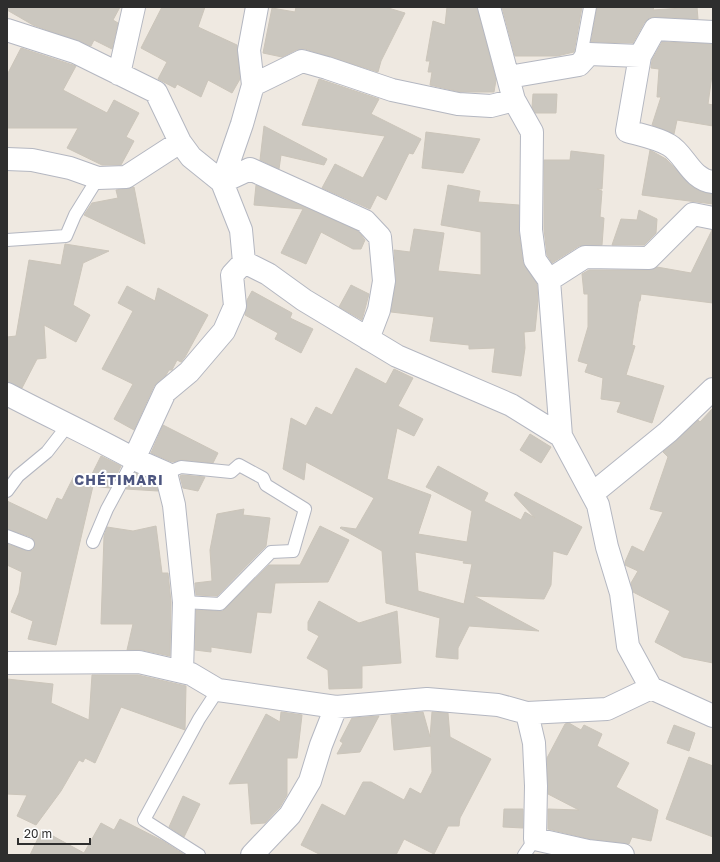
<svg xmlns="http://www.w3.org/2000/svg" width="720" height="862" viewBox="0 0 720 862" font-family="'Golos Text',sans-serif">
  <rect width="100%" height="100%" fill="#efe9e1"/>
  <path fill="#cbc7bf" stroke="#cbc5ba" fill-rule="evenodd" d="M7 7H120L113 20 118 23 112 49 94 40 91 46 33 25 7 10Z
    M162 7H205L198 27 237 45 240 79 232 93 208 80 201 97 177 84 175 88 158 79 167 62 141 48Z
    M296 7H385L405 13 381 61 378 72 305 49 296 50 282 57 263 53 272 8 295 12Z
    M447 7H477L496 80 494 92H460L430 85 432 72H428L430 61H426L433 21 445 25Z
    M502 7H582L574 52 557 56H515Z
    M597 7H654L653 10 697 7 698 19 655 17 649 18 644 23 633 43 591 42Z
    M662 42 713 44V68L708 104 713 105V126L677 120 674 134 652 125 661 97H657L659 69 651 68 652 60Z
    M21 48 76 66 63 90 107 113 114 100 139 113 126 137 134 141 121 165H102L67 148 78 128H7V75Z
    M319 79 379 99 371 114 421 139 413 154 409 153 386 200 377 195 370 209 322 188 335 164 363 178 385 136 302 125Z
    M533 94H557L556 113H535L532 107Z
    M264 126 327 159 324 165 281 155 279 169 260 160Z
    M426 132 480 139 463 173 422 168Z
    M650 150 666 159 693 187 703 192 713 194V204L642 195Z
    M571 151 604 155 602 189H597L602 191 600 217 604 218 602 245 579 246 552 263 547 255 544 229V160H570Z
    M256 185 358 231 365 240 361 249H353L321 232 306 264 281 253 303 209 254 205Z
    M448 185 480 191 478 202 519 205V232L523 262 537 284 538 301 535 331 524 332 525 348 521 376 492 372 495 348 469 349V345L430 341 434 317 391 312 396 280 394 250 410 252 414 229 444 233 438 271 481 275V232L441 225Z
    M134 187 145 244 84 215 92 203 118 198 116 190Z
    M639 210 657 219 656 233 644 245H612L621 219 637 220Z
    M712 230 713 303 641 294 640 301H639L632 345 635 346 626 375 664 386 652 423 617 412 621 402 601 399 603 378 585 372 588 364 578 361 588 327V294H584L582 274 589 270H649L657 267 691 273Z
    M65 244 109 251 83 263 73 305 90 315 76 342 44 325 46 358 37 359 22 388 7 382V337L16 336 29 260 61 265Z
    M351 285 369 294 362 320 339 307Z
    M127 286 155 301 158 288 208 315 185 357 181 362 177 360 172 370H169L166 375 154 386 134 430 114 419 133 384 102 369 133 311 118 303Z
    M252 291 292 313 290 318 313 329 301 353 275 339 278 333 245 315 247 300Z
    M356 368 386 384 394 369 413 378 398 406 423 419 414 436 397 428 387 479 431 495 418 534 467 542 472 511 426 487 438 466 488 493 484 501 521 520 525 512 535 518 514 495 516 492 582 527 567 555 553 551 551 585 544 599 474 596 539 631 469 626 458 648V659L436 657 440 618 386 603 382 551 340 528 341 527 356 529 374 498 306 462 304 480 283 469 291 418 306 426 316 407 332 415ZM415 552 464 561 463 563 472 564 464 604 418 591Z
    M713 408V663L683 657 655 642 670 611 633 592 631 583 638 571 625 565V562L632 546 644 552 663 512 650 509 668 457 663 452 698 420 700 422Z
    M163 425 218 453 213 463 182 460 172 462 151 453Z
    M530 434 551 447 541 463 520 450Z
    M101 456 121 466 110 488 93 486 56 645 28 639 33 621 11 612 19 593 22 572 7 565V544L29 551 33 550 35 543 31 537 7 529V501L47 520 57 498 62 500 74 476 88 482Z
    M135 473 155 482 158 491 126 489Z
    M182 475 205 477 198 491 183 488 180 476Z
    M244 509 243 515 270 518 266 546 217 596 196 595 195 583 212 581 210 550 217 514Z
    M156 526 162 573H168L171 602 170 656 142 650H127L133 624H101L104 536 107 527 133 531Z
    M320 526 349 540 328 582 275 583 271 613 257 612 251 653 211 647V652L195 650 196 610 223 611 269 565H300Z
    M319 601 359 623 397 611 401 663 362 666V688L329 689 328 670 307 658 319 636 308 630V622Z
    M92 675H138L186 686 185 730 121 707 95 763 85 758 83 762 79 760 61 791 36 825 17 816 27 795 7 794V679L53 684 51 703 89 720Z
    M281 712 302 715 297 758H287V795L280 807 265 823 251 824 248 783 229 784 266 714 280 722Z
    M423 712 430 737 432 712 448 713 450 737 491 759 460 818 459 826H448L434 854 404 839 396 855H321L301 845 322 804 345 816 363 782H371L404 800 410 788 421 794 432 772 431 746 394 750 391 715Z
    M379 716 360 752 337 754 343 743 340 741 352 718Z
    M569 723 581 730 584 725 602 734 597 746 629 763 616 787 658 810 651 841 632 837 629 844 590 839 548 829V809L579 810 548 794 547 758 565 724Z
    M674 725 695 733 689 751 667 743Z
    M689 757 713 766V837L666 819Z
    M183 796 200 804 184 837 169 827Z
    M504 809H523V828L503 827Z
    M120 819 163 841 185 855H30L42 830 84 853 101 823 114 830Z"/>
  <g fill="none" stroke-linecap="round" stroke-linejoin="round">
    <g stroke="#b4b7c1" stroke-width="14">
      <path id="lane" d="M580 61 590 7
        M7 240 66 236 75 215 98 178
        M166 473 181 467 231 472 239 465 263 478 266 485 305 509 293 551 271 552 220 604 184 602
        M7 491 18 476 47 452 68 425
        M7 536 28 544
        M93 542 107 509 134 459
        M199 855 144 820 199 719 218 690
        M524 855 535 839"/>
    </g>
    <g stroke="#b4b7c1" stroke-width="24">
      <path id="street" d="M489 7 514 100 532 132 531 230 535 260 549 280 561 436
        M7 30 75 52 156 92 180 142 191 157 222 182 241 230 244 262 268 274 304 300 397 356 511 405 561 436 598 505 607 547 621 593 628 646 651 688 713 716
        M640 56 627 131C640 135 657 138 669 145 685 154 691 180 713 182
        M119 74 134 7
        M509 77 579 65 589 54 640 56 655 29 713 32
        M253 85 302 61 327 68 392 90 458 104 491 106 514 100
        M7 159 32 160 70 168 98 178 126 177 180 142
        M222 182 250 169 365 221 380 237 384 281 379 310 368 339
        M222 182 242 124 253 85 249 50 257 7
        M549 280 585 257 649 258 693 214 713 218
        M7 394C49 416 92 436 134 459L165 392 189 372 224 331 235 306 232 275 244 262
        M134 459 166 473 174 505 184 602 182 672
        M592 494 668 432 713 389
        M7 663 139 662 191 674 218 690 336 707 427 699 498 705 527 713 607 709 651 688
        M527 713 534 743 536 786 535 839 588 851 623 855
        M252 855 290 815 310 781 321 745 336 707"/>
    </g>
    <use href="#lane" stroke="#fff" stroke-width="12"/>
    <use href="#street" stroke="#fff" stroke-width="22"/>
  </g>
  <g text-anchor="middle" stroke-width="4" stroke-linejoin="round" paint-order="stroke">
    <g font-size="14" font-weight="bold" letter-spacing="1" fill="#4d5680" stroke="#fff">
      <text x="119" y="485">CHÉTIMARI</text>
    </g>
  </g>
  <rect width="720" height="862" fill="none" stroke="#2e2e2e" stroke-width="16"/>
  <path d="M18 838v6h72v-6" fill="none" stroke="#2e2e2e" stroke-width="2"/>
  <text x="24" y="838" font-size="12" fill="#2e2e2e" stroke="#ffffff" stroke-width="3" paint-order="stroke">20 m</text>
</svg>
